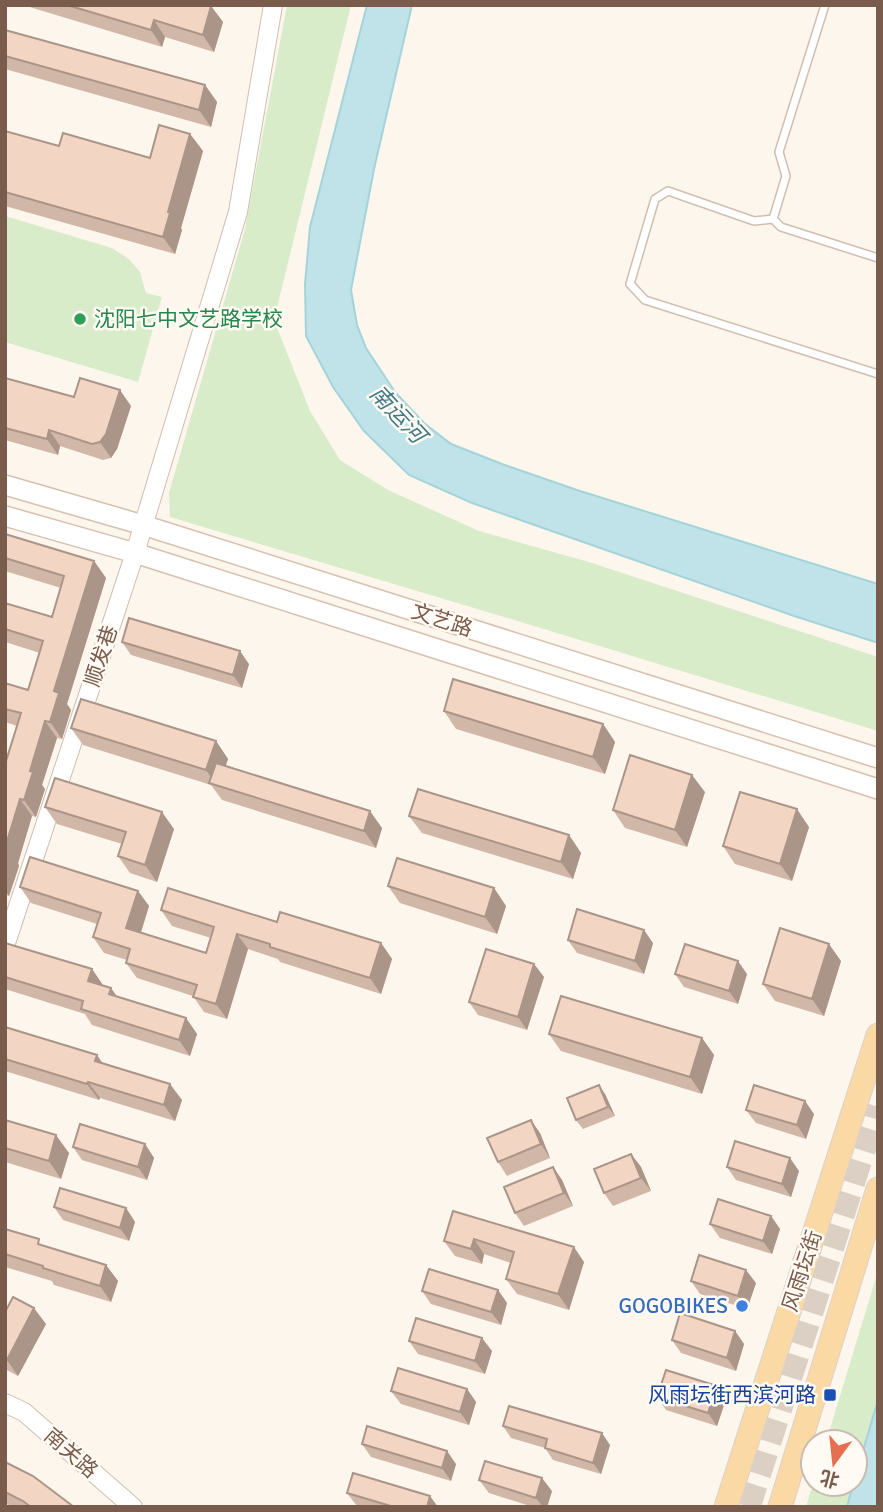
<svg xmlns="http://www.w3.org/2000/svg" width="883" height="1512" viewBox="0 0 883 1512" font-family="Signika,'Noto Sans SC',sans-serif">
  <rect width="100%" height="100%" fill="#fdf6ec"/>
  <path fill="#d8ecc9" d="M287 5H351L274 320 310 411 340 460 388 490 479 531 589 562 878 657V731L521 622 170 517 169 493 245 229Z
    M5 216 112 248 129 259 140 272 146 293 162 297 138 382 5 342Z
    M878 1271V1507H806L813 1483 855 1484V1442H826Z"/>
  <path fill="#bfe3e8" stroke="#a5d3da" stroke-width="2" d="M367 5H412L374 169 351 290 357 325 366 348 395 392 424 423 451 444 502 464 577 490 878 584V643L794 616 472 503 409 475 364 431 333 387 306 336 305 284 310 227Z
    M878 1400V1507H847L853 1484H855V1478Z"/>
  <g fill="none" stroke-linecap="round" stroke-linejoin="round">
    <path stroke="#dcd0c4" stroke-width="23" stroke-dasharray="23 11" stroke-linecap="butt" d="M749 1507 878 1107"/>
    <g stroke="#d1beb0" stroke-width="10">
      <path id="service" d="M773 219 754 221 668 191 655 199 630 284 645 300 878 374
        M773 219 786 176 779 152 825 5
        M773 219 781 227 878 258"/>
    </g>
    <g stroke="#d1beb0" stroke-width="20">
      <path id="tertiary" d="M5 946 135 553 238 212 273 5
        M5 1403 24 1412 133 1507"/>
    </g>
    <g stroke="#d6c0b0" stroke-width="22">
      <path id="secondary" d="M5 485 143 525 878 758
        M5 516 135 553 878 789"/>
    </g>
    <g stroke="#dad1cd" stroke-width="25">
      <path id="primary" d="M726 1507 878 1035
        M780 1507 878 1189"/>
    </g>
    <use href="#service" stroke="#fff" stroke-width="7"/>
    <use href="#tertiary" stroke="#fff" stroke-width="18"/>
    <use href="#secondary" stroke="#fff" stroke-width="19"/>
    <use href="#primary" stroke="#fbd9a5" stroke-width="23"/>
  </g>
  <path fill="#d1b7a8" d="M23 5H210L223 22 214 52 165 37 162 47Z
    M5 30 205 85 217 102 211 127 5 69Z
    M5 131 59 146 150 158 190 134 203 151 181 228 182 230 175 254 5 206Z
    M5 378 74 397 131 406 117 449 111 458 103 460 60 446 58 455 5 440Z
    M5 534 94 561 106 578 67 704 71 710 62 739 57 738 42 785 45 789 36 817 32 816 18 863 19 866 9 896 6 895 5 898V760L6 761 17 726 5 722V683L28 690 40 653 5 642V603L52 617 61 588 5 571Z
    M122 642 249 664 242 688 131 655Z
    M444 711 603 724 615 742 605 774 456 729Z
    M71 728 216 741 228 759 225 766 382 828 376 848 222 800 211 785 83 745Z
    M705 792 687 847 625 828 613 810Z
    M45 807 174 829 157 882 130 873 118 856 122 844 57 824Z
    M409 816 569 835 581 853 573 879 422 833Z
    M809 827 792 881 735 864 723 846Z
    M388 886 494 888 506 906 497 934 400 903Z
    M20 887 138 891 149 906 141 933 206 953 211 938 172 926 161 910 277 922 381 943 392 959 381 994 280 962 278 959 248 949 227 1019 204 1012 193 996 137 978 126 963 127 960 104 953 93 937 97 924 31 903Z
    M568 940 653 943 644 974 577 953Z
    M5 943 92 969 103 986 111 988 116 996 186 1018 197 1034 190 1056 92 1025 85 1014 5 989Z
    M841 961 824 1016 775 1001 763 984Z
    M534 964 544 977 527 1030 478 1015 469 1002Z
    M675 974H747L738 1004 684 987Z
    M5 1027 102 1063 182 1100 175 1121 100 1098 99 1100 5 1071Z
    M549 1034 702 1038 714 1055 702 1094 561 1051Z
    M605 1094 615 1116 583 1129 576 1120Z
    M746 1110 814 1114 806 1139 756 1123Z
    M5 1120 69 1153 61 1179 5 1162Z
    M540 1133 550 1158 507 1176 498 1162Z
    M145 1144 154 1158 147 1180 82 1160 73 1147Z
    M631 1154 641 1167 651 1191 613 1206 604 1193Z
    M553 1167 562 1180 573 1206 524 1226 515 1213Z
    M727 1167 799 1171 791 1197 736 1180Z
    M54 1207 126 1208 135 1222 129 1241 63 1220Z
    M453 1211 584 1262 569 1310 517 1294 506 1279 511 1263 484 1254 482 1264 455 1256 444 1241Z
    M771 1216 780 1229 772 1254 720 1238 710 1224Z
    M5 1229 44 1246 106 1265 118 1281 111 1302 54 1285 52 1281 5 1267Z
    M691 1281 756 1283 747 1309 700 1294Z
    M498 1290 507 1303 501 1325 431 1304 422 1291Z
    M5 1312 46 1324 18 1376 5 1369Z
    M735 1331 744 1344 736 1371 681 1353 672 1340Z
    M409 1341 492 1351 485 1374 418 1354Z
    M467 1389 476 1402 469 1425 401 1404 391 1391Z
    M657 1397 726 1399 717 1426 666 1410Z
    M503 1426 610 1445 601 1474 553 1460 545 1448 511 1438Z
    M362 1444 456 1464 451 1481 371 1457Z
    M5 1462 74 1507H13L5 1503Z
    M479 1480 552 1491 547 1507H533L489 1493Z
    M347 1493 438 1507H360L357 1506Z"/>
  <path fill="#aa9588" d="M211 6 223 22 214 52 203 35Z
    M154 20 165 37 162 47 151 30Z
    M205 85 217 102 211 127 199 110Z
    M190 134 203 151 181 228 182 230 175 254 163 237 168 212Z
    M120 390 131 406 117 449 111 458 100 442Z
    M49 430 60 446 58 455 47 439Z
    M94 561 106 578 67 704 71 710 62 739 50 722 54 691Z
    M240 651 249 664 242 688 233 675Z
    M45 721 57 738 42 785 45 789 36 817 24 800 30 771Z
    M603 724 615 742 605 774 593 757Z
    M216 741 228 759 219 786 217 785 206 770Z
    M692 775 705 792 687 847 675 830Z
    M20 799 32 816 18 863 19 866 9 896 5 890V848Z
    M797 809 809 827 792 881 780 864Z
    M370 811 382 828 376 848 364 831Z
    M162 812 174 829 157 882 145 865Z
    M569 835 581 853 573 879 561 862Z
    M494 888 506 906 497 934 485 917Z
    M138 891 149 906 137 944 126 928Z
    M644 930 653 943 644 974 635 961Z
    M237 934 248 949 227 1019 216 1004Z
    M381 943 392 959 381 994 370 978Z
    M829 944 841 961 824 1016 812 999Z
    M738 961 747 974 738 1004 729 991Z
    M534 964 544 977 527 1030 518 1017Z
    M92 969 103 985 99 997 88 981Z
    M111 988 122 1004 109 994Z
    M186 1018 197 1034 190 1056 179 1040Z
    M702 1038 714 1055 702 1094 690 1077Z
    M97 1055 108 1071 95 1061Z
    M88 1082 100 1098 99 1100 87 1084Z
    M170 1084 182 1100 175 1121 164 1105Z
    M599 1085 605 1094 615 1116 608 1107Z
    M805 1101 814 1114 806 1139 797 1125Z
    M531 1120 540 1133 550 1158 541 1144Z
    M56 1135 69 1153 61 1179 49 1161Z
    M145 1144 154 1158 147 1180 138 1167Z
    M631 1154 641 1167 651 1191 641 1178Z
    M790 1158 799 1171 791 1197 782 1184Z
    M553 1167 562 1180 573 1206 564 1193Z
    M126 1208 135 1222 129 1241 120 1228Z
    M771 1216 780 1229 772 1254 763 1241Z
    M474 1239 484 1254 482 1264 471 1249Z
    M574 1247 584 1262 569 1310 558 1294Z
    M106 1265 118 1281 111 1302 100 1286Z
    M746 1270 756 1283 747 1309 738 1296Z
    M498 1290 507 1303 501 1325 491 1312Z
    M34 1308 46 1324 18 1376 7 1360Z
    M735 1331 744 1344 736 1371 727 1358Z
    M482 1338 492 1351 485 1374 475 1361Z
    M717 1386 726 1399 717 1426 708 1413Z
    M467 1389 476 1402 469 1425 460 1412Z
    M602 1433 610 1445 601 1474 593 1463Z
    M447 1451 456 1464 451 1481 442 1468Z
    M542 1478 552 1491 547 1507H543L536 1498Z
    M430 1496 438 1507H427Z"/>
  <path fill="#f3d5c3" stroke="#aa9588" stroke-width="2" d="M67 5H210L211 6 203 35 154 20 151 30Z
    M5 30 205 85 199 110 5 56Z
    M159 125 190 134 168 212 170 213 163 237 5 192V131L59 146 63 133 150 158Z
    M5 378 74 397 80 378 120 390 106 434 100 442 92 444 49 430 47 439 5 428Z
    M5 534 94 561 54 691 59 693 50 722 45 721 30 771 33 772 24 800 20 799 5 848V760L6 761 21 713 5 709V683L28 690 43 641 5 629V603L52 617 64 576 5 558Z
    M129 618 240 651 233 675 122 642Z
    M453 679 603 724 593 757 444 711Z
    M81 699 216 741 206 770 71 728Z
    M630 755 692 775 675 830 613 810Z
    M216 763 370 811 364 831 209 783Z
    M55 778 162 812 145 865 118 856 126 832 45 807Z
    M418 789 569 835 561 862 409 816Z
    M740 792 797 809 780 864 723 846Z
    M30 857 138 891 126 928 206 953 214 927 161 910 168 888 277 922 280 912 381 943 370 978 270 947V944L237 934 216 1004 193 997 197 985 126 963 130 949 93 937 101 913 20 887Z
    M397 858 494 888 485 917 388 886Z
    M577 909 644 930 635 961 568 940Z
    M780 928 829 944 812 999 763 984Z
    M5 943 92 969 88 981 111 988 109 994 186 1018 179 1040 81 1009 83 1001 5 977Z
    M685 944 738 961 729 991 675 974Z
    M486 949 534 964 518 1017 469 1002Z
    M561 996 702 1038 690 1077 549 1034Z
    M5 1027 97 1055 95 1061 170 1084 164 1105 88 1082 87 1084 5 1059Z
    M599 1085 608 1107 576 1120 567 1098Z
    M754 1085 805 1101 797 1125 746 1110Z
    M5 1120 56 1135 49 1161 5 1148Z
    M531 1120 541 1144 498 1162 487 1138Z
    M80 1124 145 1144 138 1167 73 1147Z
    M735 1141 790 1158 782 1184 727 1167Z
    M631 1154 641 1178 604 1193 594 1169Z
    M553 1167 564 1193 515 1213 504 1187Z
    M60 1188 126 1208 120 1228 54 1207Z
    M718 1199 771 1216 763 1241 710 1224Z
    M453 1211 574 1247 558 1294 506 1279 514 1252 474 1239 471 1249 444 1241Z
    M5 1229 39 1239 38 1244 106 1265 100 1286 43 1268V1266L5 1254Z
    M699 1255 746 1270 738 1296 691 1281Z
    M429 1269 498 1290 491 1312 422 1291Z
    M13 1297 34 1308 7 1360 5 1359V1312Z
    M680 1313 735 1331 727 1358 672 1340Z
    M416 1318 482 1338 475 1361 409 1341Z
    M398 1368 467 1389 460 1412 391 1391Z
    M666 1370 717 1386 708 1413 657 1397Z
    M509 1406 602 1433 593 1463 545 1448 547 1439 503 1426Z
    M367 1426 447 1451 442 1468 362 1444Z
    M485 1461 542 1478 536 1498 479 1480Z
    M5 1462 33 1476 74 1507H31L23 1501 5 1492Z
    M353 1473 430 1496 427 1507H394L347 1493Z"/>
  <circle fill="#2e9e5b" stroke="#fffaf3" stroke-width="2.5" cx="80" cy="319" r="7"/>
  <circle fill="#3f7fe0" stroke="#fffaf3" stroke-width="2.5" cx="742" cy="1306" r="7"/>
  <rect fill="#1a4fb4" stroke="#fffaf3" stroke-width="2.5" x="823" y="1388" width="14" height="14" rx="3.5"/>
  <g text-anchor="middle" stroke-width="5" stroke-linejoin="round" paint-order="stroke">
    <g font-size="21" fill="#27864d" stroke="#fffaf3" text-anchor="start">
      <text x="94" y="326">沈阳七中文艺路学校</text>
    </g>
    <g font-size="21" fill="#7a5c4d" stroke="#fffaf3">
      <text transform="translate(442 620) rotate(18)" y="7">文艺路</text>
      <text transform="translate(101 656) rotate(-72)" y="7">顺发巷</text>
      <text transform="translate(802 1271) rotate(-72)" y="7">风雨坛街</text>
      <text transform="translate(71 1453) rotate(41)" y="7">南关路</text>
    </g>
    <g font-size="21" fill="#366cbe" stroke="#fffaf3" text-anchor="end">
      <text x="728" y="1313">GOGOBIKES</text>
    </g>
    <g font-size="21" fill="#164399" stroke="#fffaf3" text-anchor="end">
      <text x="816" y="1402">风雨坛街西滨河路</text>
    </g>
    <g font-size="23" font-style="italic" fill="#437c86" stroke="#fffaf3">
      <text transform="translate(398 414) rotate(47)" y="8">南运河</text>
    </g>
  </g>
  <rect width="883" height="1512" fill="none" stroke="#7a5c4d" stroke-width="14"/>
  <g transform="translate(834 1463) rotate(195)"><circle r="33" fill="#fffaf3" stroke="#cabbb1" stroke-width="2"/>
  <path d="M0-5L12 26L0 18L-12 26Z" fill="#e76f51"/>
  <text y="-10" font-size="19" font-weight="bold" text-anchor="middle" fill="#7a5c4d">北</text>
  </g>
</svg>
